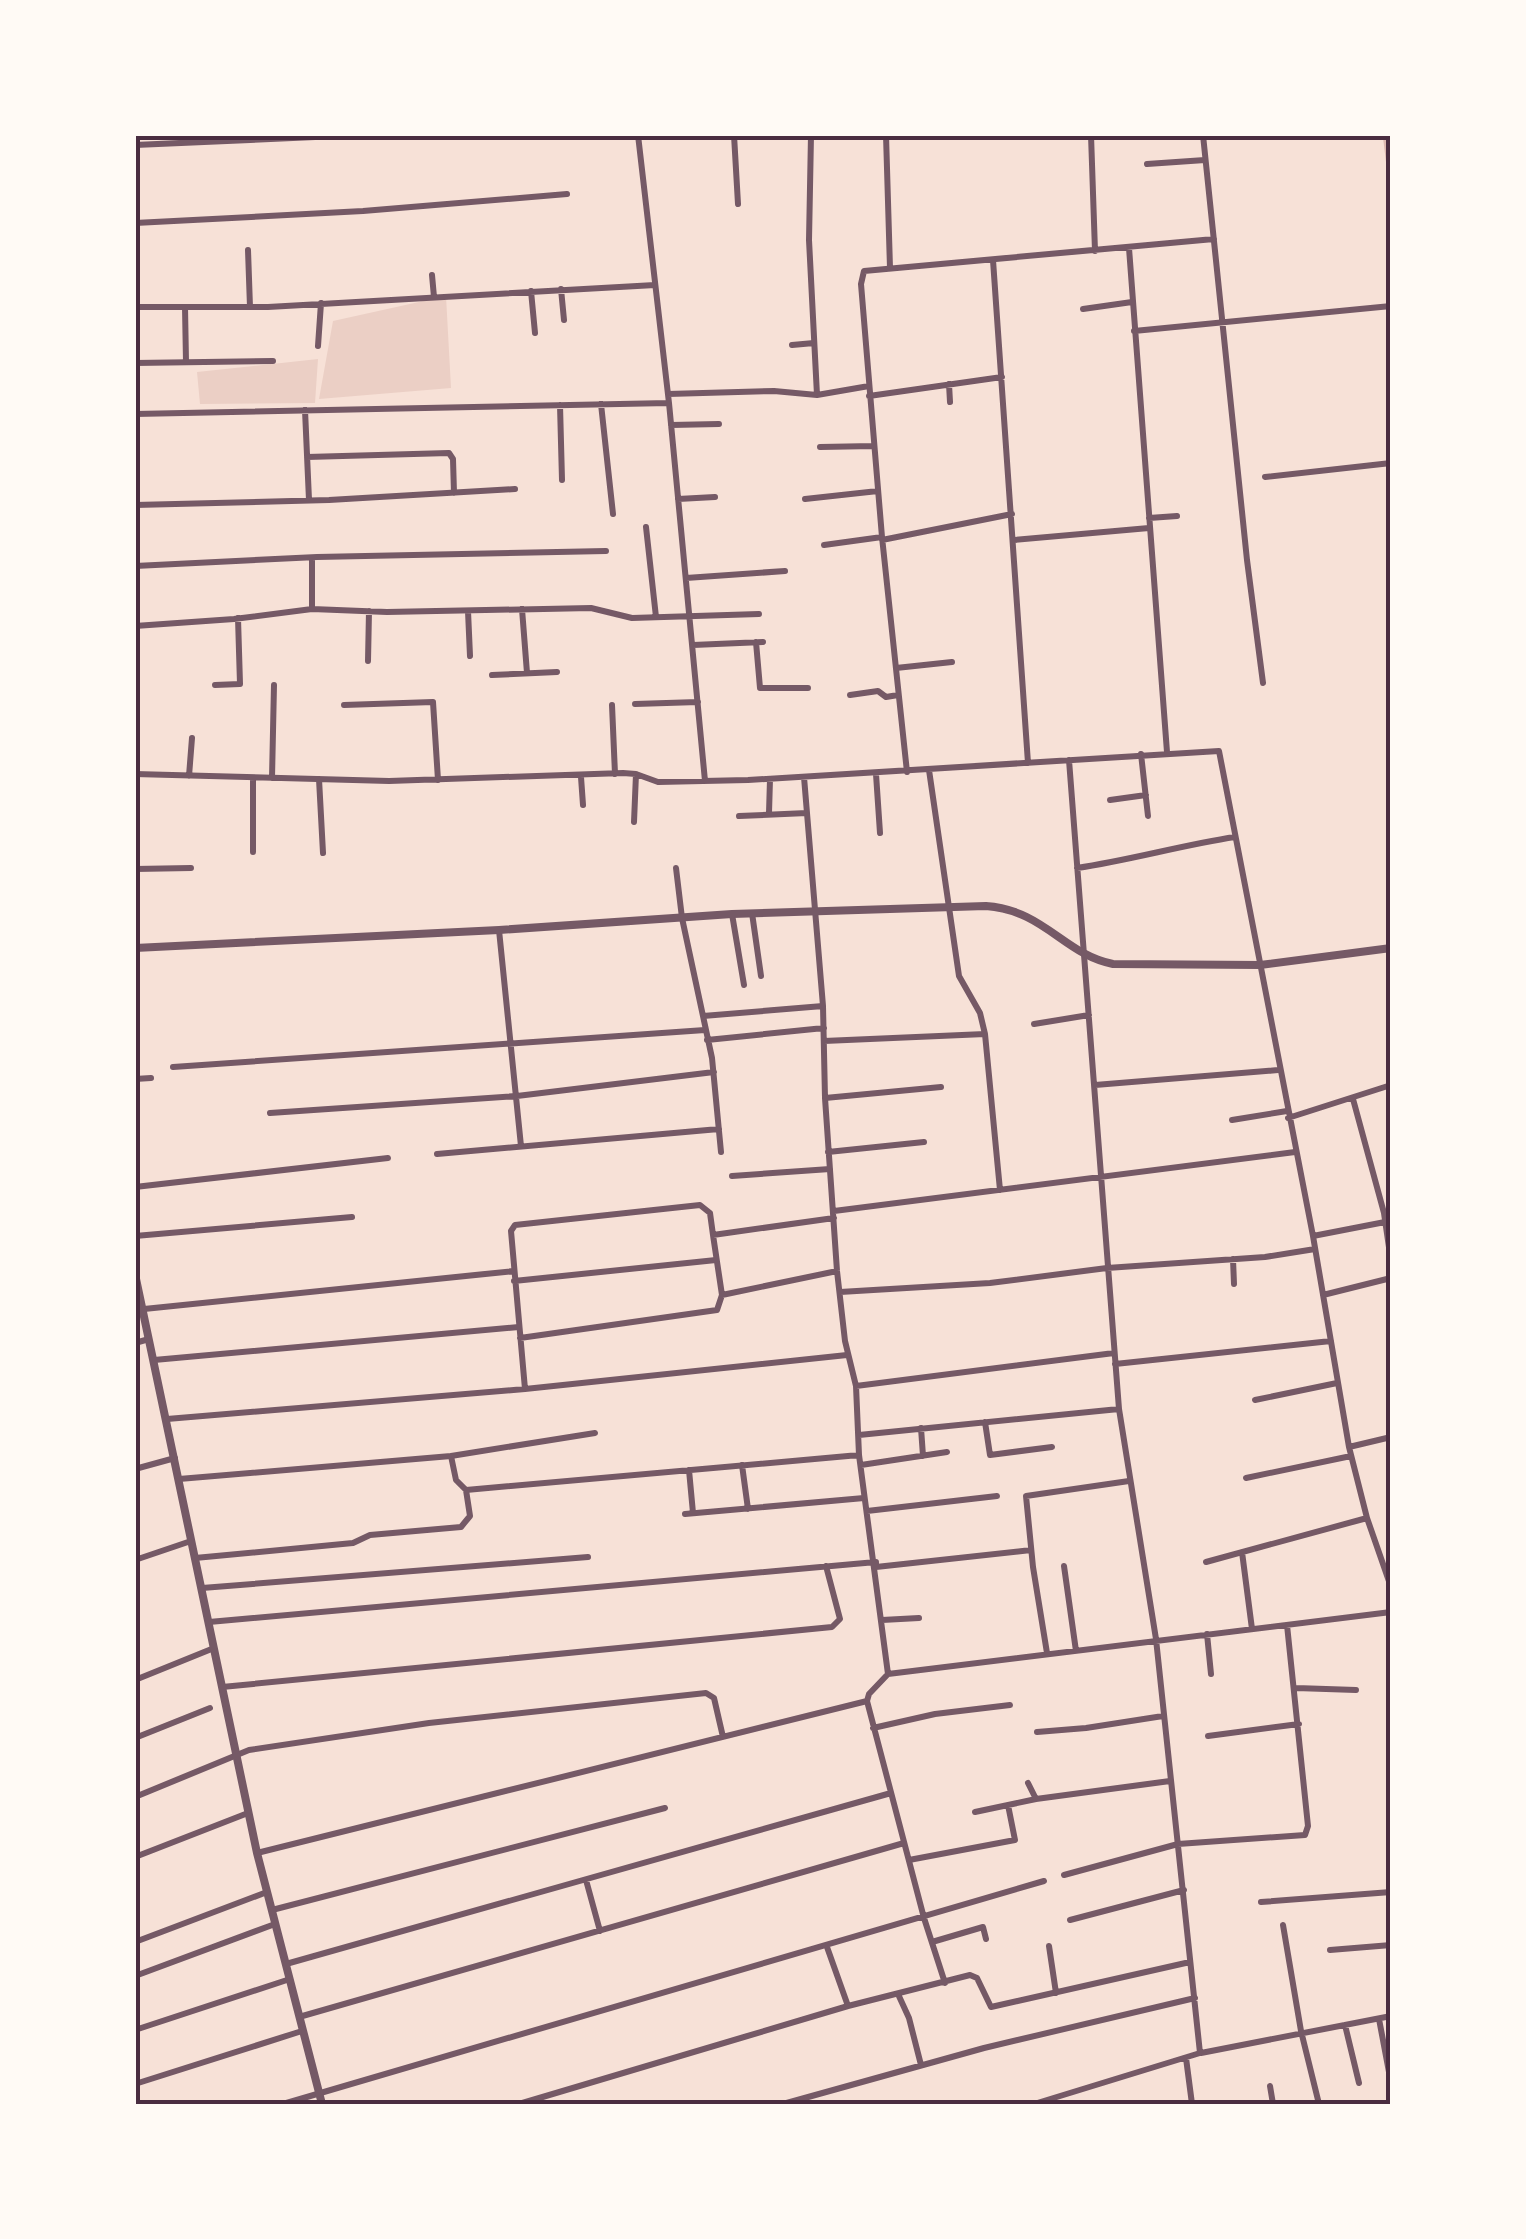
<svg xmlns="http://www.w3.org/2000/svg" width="1526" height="2239" viewBox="0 0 1526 2239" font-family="'Golos Text',sans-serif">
  <rect width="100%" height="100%" fill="#f7e1d7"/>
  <path fill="#ebcfc5" d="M446 296 451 388 319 399 333 321Z
    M318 359 315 403 200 404 197 372Z"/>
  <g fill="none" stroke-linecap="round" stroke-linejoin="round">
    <path stroke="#dcb8b0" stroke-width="2.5" d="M1384 135 1391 193"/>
    <path stroke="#755966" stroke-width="6" d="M638 135 669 403 705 781
      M734 135 738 204
      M811 135 809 240 817 395
      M886 135 890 268
      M1091 135 1095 251
      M1203 135 1247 560 1263 683
      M135 145 360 135
      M1147 164 1205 160
      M135 223 363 211 567 194
      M1129 248 1167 752
      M248 250 250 307
      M993 260 1028 763
      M432 275 434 297
      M561 289 564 320
      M531 291 535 333
      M135 307H268L655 285
      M185 307 186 362
      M1083 309 1132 302
      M1134 331 1391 306
      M792 345 814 343
      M318 346 321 303
      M135 363 273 361
      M949 384 950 402
      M668 394 774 391 817 395 869 386
      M869 396 1002 377
      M601 404 613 514
      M560 405 562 480
      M305 410 309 500
      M135 414 669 403
      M671 425 719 424
      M820 447 874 446
      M307 457 449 453 453 459 454 493
      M1265 477 1391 463
      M678 499 715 497
      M805 499 878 491
      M135 505 329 500 515 489
      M1149 518 1177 516
      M646 527 656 617
      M882 540 1012 514
      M1014 540 1149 528
      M824 545 882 537
      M135 566 317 557 606 551
      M686 578 785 571
      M312 609V558
      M522 609 527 673
      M468 611 470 656
      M135 626 234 619 312 609 387 612 591 608 632 618 759 614
      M756 642 760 688H808
      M693 645 763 642
      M368 661 369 611
      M896 668 952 662
      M492 675 557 672
      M215 685 240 684 238 618
      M850 695 878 691 886 697 898 695
      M635 704 698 702
      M344 705 433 702 438 780
      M612 705 615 774
      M1141 754 1148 816
      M929 770 959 976 980 1013 985 1034 1000 1190
      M907 772 882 537 861 284 864 271 1214 239
      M135 774 389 781 623 773 636 774 658 782 748 780 1219 751 1313 1236 1349 1447 1367 1518 1391 1587
      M876 774 880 833
      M189 776 192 738
      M581 777 583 805
      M804 777 823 1006 825 1098 837 1271 845 1341 856 1386 859 1455 888 1674
      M272 778 274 685
      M319 779 323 853
      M1110 800 1146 795
      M769 813 770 779
      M739 816 807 813
      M634 822 636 774
      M253 852V778
      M676 868 682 918 712 1058 721 1152
      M1077 868C1131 860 1182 845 1235 837
      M135 869 191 868
      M752 913 761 976
      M732 914 744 985
      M499 930 521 1146
      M703 1016 823 1006
      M1034 1024 1089 1015
      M707 1040 824 1028
      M824 1041 985 1034
      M173 1067 705 1030
      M135 1079 151 1078
      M1095 1085 1278 1070
      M825 1098 941 1087
      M1353 1099 1384 1213 1391 1261
      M270 1113 517 1096 714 1072
      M1288 1118 1391 1085
      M1232 1120 1287 1111
      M828 1152 924 1142
      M437 1154 719 1129
      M732 1176 830 1169
      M135 1187 388 1158
      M834 1211 1295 1152
      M834 1218 713 1235 710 1213 700 1205 515 1225 511 1231 525 1389 847 1355
      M135 1236 352 1217
      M1313 1236 1385 1222
      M1233 1259 1234 1284
      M514 1281 716 1260
      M840 1292 990 1283 1107 1268 1265 1257 1315 1249
      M722 1295 837 1271
      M1323 1295 1391 1278
      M144 1309 514 1271
      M520 1338 717 1310 722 1295 713 1235
      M135 1343 149 1339
      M154 1360 519 1327
      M1115 1364 1331 1341
      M856 1386 1114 1353
      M1255 1400 1337 1383
      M167 1419 525 1389
      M985 1422 990 1455 1052 1447
      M921 1428 923 1456
      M859 1435 1119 1409
      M1349 1447 1391 1437
      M451 1456 595 1433
      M742 1465 748 1509
      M861 1465 947 1452
      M135 1469 175 1458
      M689 1470 693 1513
      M1246 1478 1351 1456
      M179 1479 451 1456 456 1480 466 1490 859 1455
      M867 1511 997 1496
      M685 1514 864 1498
      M1242 1552 1252 1629
      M195 1558 353 1543 370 1535 461 1527 470 1516 466 1490
      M135 1560 191 1541
      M1206 1562 1367 1518
      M1064 1566 1076 1651
      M876 1567 1031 1550
      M202 1588 588 1557
      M882 1620 919 1618
      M209 1622 876 1562
      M1207 1634 1211 1674
      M1047 1653 1033 1567 1026 1496 1129 1481
      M135 1680 214 1648
      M222 1687 832 1627 840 1619 826 1566
      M1296 1688 1356 1690
      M867 1701 924 1918 945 1983
      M873 1728 935 1714 1010 1705
      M1037 1732 1086 1728 1163 1716
      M1208 1736 1299 1724
      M135 1738 210 1708
      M1028 1783 1036 1799 1170 1781
      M135 1797 249 1750 429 1723 706 1693 714 1698 723 1737
      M975 1812 1036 1799
      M257 1853 867 1701 869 1694 888 1674 1391 1612
      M135 1857 248 1813
      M909 1860 1015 1840 1008 1805
      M1064 1875 1178 1844 1305 1835 1308 1826 1287 1625
      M586 1880 600 1931
      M1261 1902 1391 1892
      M272 1910 665 1808
      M1070 1920 1184 1890
      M1283 1925 1301 2031 1319 2104
      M135 1942 267 1892
      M932 1942 983 1927 986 1939
      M1049 1946 1056 1993
      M827 1947 848 2006
      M1330 1950 1391 1945
      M286 1964 891 1793
      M135 1976 275 1924
      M898 1994 909 2018 921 2065
      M299 2017 904 1843
      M1379 2019 1389 2072
      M1345 2025 1359 2083
      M135 2030 290 1979
      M1201 2053 1391 2016
      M1186 2058 1192 2104
      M135 2084 302 2031
      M1270 2086 1273 2104
      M283 2104 1044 1881
      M519 2104 848 2006 970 1975 977 1978 991 2007 1190 1962
      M783 2104 984 2048 1195 1998
      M1034 2104 1200 2053 1156 1639 1119 1409 1069 760"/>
    <path stroke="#755966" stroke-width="8" d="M135 948 499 930 732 914 986 906C1044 910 1065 955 1113 964L1260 965 1391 948
      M135 1274 257 1853 322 2104"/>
  </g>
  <rect width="1526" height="2239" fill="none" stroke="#fffaf5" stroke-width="275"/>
  <rect x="138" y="138" width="1250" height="1964" fill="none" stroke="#4a2c40" stroke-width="4"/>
</svg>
